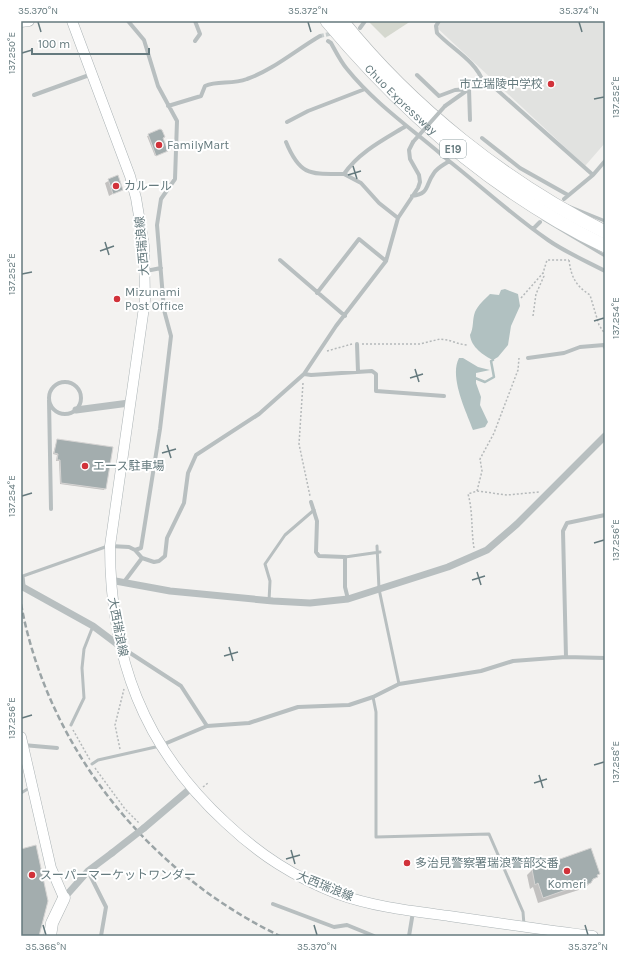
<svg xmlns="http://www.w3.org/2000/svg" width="626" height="957" viewBox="0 0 626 957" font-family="Karla,'Noto Sans JP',sans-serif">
  <rect width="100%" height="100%" fill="#f3f2f0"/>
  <path fill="#e1e2e0" d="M438 21H605V143L585 166 434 25Z"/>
  <path fill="#d5d8cf" d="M368 21H411L385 38Z"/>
  <path fill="#b1c1c1" d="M505 289 518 294 520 306 511 326 508 345 498 357 493 360C484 356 471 347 470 335 474 328 472 320 475 312 478 305 485 299 490 294L499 295 501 290Z
    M459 358H463L478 367 490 370 476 373V383L481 397 480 405 488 422 485 427 473 430C466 411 449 377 459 358Z"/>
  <path fill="#0003" d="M161 131 167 151 155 156 147 136Z
    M117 176 122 189 109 196 105 183Z
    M57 440 105 488 104 490 60 484 59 461H56L57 455 53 454Z
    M532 870 599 874 588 881 594 879 585 888 538 903 533 887 530 889 527 875Z"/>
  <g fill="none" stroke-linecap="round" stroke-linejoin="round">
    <path stroke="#b1c1c1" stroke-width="2.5" d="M475 378 485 382 494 377 491 361 493 360"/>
  </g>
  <path fill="#a3adae" stroke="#d5d4d3" d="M160 129 162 130 165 137 163 138 168 151 156 156 148 134Z
    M118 175 123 190 113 194 108 179Z
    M57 439 113 447 106 489 61 483 60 460H57L58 454 54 453Z
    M36 845 48 901 39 936H21V849Z
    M591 848 600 874 597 875 598 877 593 879 591 883 581 887 577 886 543 898 538 883 535 885 532 869Z"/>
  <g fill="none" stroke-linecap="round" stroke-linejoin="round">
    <path stroke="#c8cece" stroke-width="4" stroke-dasharray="4 2" stroke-linecap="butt" d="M320 36 334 33"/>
    <g stroke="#abb3b5" stroke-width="11">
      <path id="secondary" d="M72 21 130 176 136 198 144 246 145 300 110 546C110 657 143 747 226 823 260 855 294 877 338 894 374 907 412 911 449 916 497 923 545 930 593 936
        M21 22 29 21
        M21 737 51 868 64 898"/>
    </g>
    <g stroke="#acb3b4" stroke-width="13">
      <path id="primary" d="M50 936 52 923 64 898"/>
    </g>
    <g stroke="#aeb4b5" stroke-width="14">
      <g id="motorway">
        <path id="s1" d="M327 21C404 113 495 193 605 246"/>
        <path d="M342 21C412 108 505 182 605 232"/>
      </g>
    </g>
    <path stroke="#b5b9ba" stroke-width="1.5" stroke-dasharray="2 2" stroke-linecap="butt" d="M569 260C571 277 576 286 590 295L599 325 605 334
      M521 298 543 273 547 260H569
      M533 316 536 294 544 276 543 273
      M362 344H420L440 339 448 340 460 344 467 345
      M327 351 352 344
      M303 383 299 444 310 496
      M477 491 482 471 480 459 494 433 518 370 519 358
      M474 548C471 530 473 511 468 494L477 491 507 495 539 492
      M73 730 90 760
      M120 749 115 725 124 689
      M95 768 125 809 139 823
      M203 787 208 783"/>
    <path stroke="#b8bfc0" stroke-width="3" d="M568 206 605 221
      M543 219 605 256
      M377 546 379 589 399 684
      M345 557 380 552
      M24 586 23 576 108 546
      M269 601 270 581 265 564 285 535 314 510
      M373 697 376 712V837L489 834 523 912 524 925
      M71 725 84 698 82 668 84 649 93 626
      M92 764 98 760 160 746
      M21 793 31 787"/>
    <path stroke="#b8bfc0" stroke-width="4" d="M128 21 144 40 158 86 177 121 175 179 161 199 157 225 164 310 171 336 160 429 141 548 135 550 142 558 154 562 159 561 165 556 167 538 184 503 188 473 196 455 259 414 304 374 336 326 386 261 398 218 418 188 420 182 419 175 410 159 409 150 413 142
      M439 21 436 26 437 33C452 49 476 61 483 82L495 88 593 175 605 161
      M360 28 365 21
      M195 41 200 34 195 21
      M328 41 331 43C336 52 341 62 347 69 376 105 415 131 449 161 444 165 438 167 434 173 425 185 430 194 412 196
      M417 75 439 96 455 90 469 89 470 120
      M34 95 92 74
      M168 106 201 96 205 86C218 80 231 85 247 79 273 70 296 50 320 36
      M445 106 469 89 483 82
      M287 122 308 111 365 89
      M482 138 520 168 568 195
      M286 142C300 176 310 174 344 174
      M449 161C482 187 513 216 548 240 565 252 586 261 605 271
      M564 199 593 175
      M398 218 379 203 361 183 344 174C359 152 383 140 406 126
      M533 229 540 222
      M280 260 345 316
      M146 271 161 268
      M317 293 359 239 386 261
      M357 344 358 372
      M528 358 564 353 580 347 604 345 605 347
      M304 374 311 375 372 371 376 374V391L444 396
      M49 398a16 16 0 1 1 32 0a16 16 0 1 1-32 0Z
      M49 400 51 509
      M311 502 317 521 316 552 319 556 345 557V587L348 599
      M110 546 129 547 135 550
      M124 582 142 558
      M124 649 181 686 207 726
      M566 657 563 531 567 523 605 515
      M23 745 57 748
      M162 745 207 726 249 723 298 707 349 705 373 697 399 684 481 671 513 661 566 657 605 658
      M88 871 106 907 101 936
      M273 904 334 927 347 925 374 936
      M409 936 413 912"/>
    <path stroke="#b8bfc0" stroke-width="7" d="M76 410 129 403
      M110 580 170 591 273 601 310 603 348 599 448 567 487 550 517 524 605 436
      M21 586 93 626 121 647
      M144 828 191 788
      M64 898 88 871 112 853"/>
    <use href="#secondary" stroke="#fff" stroke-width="10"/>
    <use href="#primary" stroke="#fff" stroke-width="12"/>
    <use href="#motorway" stroke="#fff" stroke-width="13"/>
    <path stroke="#9ba4a6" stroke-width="2.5" stroke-dasharray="6 3" stroke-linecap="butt" d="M21 604C48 749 149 873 280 936"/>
    <path stroke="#b8bfc0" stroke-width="4" d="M413 142 445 106"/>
    <path stroke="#b8bfc0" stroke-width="7" d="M112 853 144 828"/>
  </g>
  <path fill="none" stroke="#657a7e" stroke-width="1.5" d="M38 22 41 32M308 22 311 32M579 22 582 32M22 53 32 50M594 99 604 97M353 166 357 179M348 175 361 171M105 242 109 255M100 251 114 246M22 274 32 272M594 321 604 318M415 369 419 382M410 378 423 374M167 445 171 458M162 453 176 449M22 496 32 493M594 543 604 540M477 572 481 585M472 580 485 576M229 647 233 661M224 656 238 652M22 718 32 715M594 765 604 762M539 775 543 788M534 783 547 779M291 850 295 864M286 859 300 855M43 925 46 935M314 925 317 935M585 925 588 935"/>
  <g fill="#d1323a" stroke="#fff" stroke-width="1.5">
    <circle cx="551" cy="84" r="4"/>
    <circle cx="159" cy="145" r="4"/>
    <circle cx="116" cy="186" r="4"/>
    <circle cx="117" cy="299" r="4"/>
    <circle cx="85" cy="466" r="4"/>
    <circle cx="407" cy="863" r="4"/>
    <circle cx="567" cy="871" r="4"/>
    <circle cx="32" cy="875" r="4"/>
  </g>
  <g text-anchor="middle" stroke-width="4" stroke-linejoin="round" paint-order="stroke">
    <rect fill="#fff" stroke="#93a2a5" stroke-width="1" x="440" y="140" width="26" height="18" rx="3"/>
    <g font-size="11" font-weight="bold" fill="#657a7e">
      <text x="453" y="153">E19</text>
    </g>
    <g font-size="12" fill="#657a7e" stroke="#fff" text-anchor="start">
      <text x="543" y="88" text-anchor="end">市立瑞陵中学校</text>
      <text x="167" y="149">FamilyMart</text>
      <text x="124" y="190">カルール</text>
      <text x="125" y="296">Mizunami<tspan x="125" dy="14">Post Office</tspan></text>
      <text x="93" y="470">エース駐車場</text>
      <text x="415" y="867">多治見警察署瑞浪警部交番</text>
      <text x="40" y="879">スーパーマーケットワンダー</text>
      <text x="567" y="888" text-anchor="middle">Komeri</text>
    </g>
    <g font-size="12" fill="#657a7e" stroke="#fff">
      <text dy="4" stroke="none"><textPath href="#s1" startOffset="108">Chuo Expressway</textPath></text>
      <text transform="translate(142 246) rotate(-95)" y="4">大西瑞浪線</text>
      <text transform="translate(118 627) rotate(79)" y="4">大西瑞浪線</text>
      <text transform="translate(325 886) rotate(22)" y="4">大西瑞浪線</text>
    </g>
  </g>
  <rect width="626" height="957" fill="none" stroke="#ffffff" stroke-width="44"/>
  <path d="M32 48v6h117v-6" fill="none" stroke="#657a7e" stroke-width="2"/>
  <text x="38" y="48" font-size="12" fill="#657a7e" stroke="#ffffff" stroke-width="3" paint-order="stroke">100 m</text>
  <rect x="22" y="22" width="582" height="913" fill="none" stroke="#657a7e" stroke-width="1.5"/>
  <g font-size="10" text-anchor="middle" fill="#657a7e">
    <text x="38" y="14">35.370°N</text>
    <text x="308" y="14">35.372°N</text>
    <text x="579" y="14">35.374°N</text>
    <text transform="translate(11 53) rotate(-90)" y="4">137.250°E</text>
    <text transform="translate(615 97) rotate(-90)" y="4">137.252°E</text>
    <text transform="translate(11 274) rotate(-90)" y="4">137.252°E</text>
    <text transform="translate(615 318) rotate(-90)" y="4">137.254°E</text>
    <text transform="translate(11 496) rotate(-90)" y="4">137.254°E</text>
    <text transform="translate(615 540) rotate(-90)" y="4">137.256°E</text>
    <text transform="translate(11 718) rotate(-90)" y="4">137.256°E</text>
    <text transform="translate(615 762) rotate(-90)" y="4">137.258°E</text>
    <text x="46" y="950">35.368°N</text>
    <text x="317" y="950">35.370°N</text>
    <text x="588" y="950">35.372°N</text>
  </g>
</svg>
